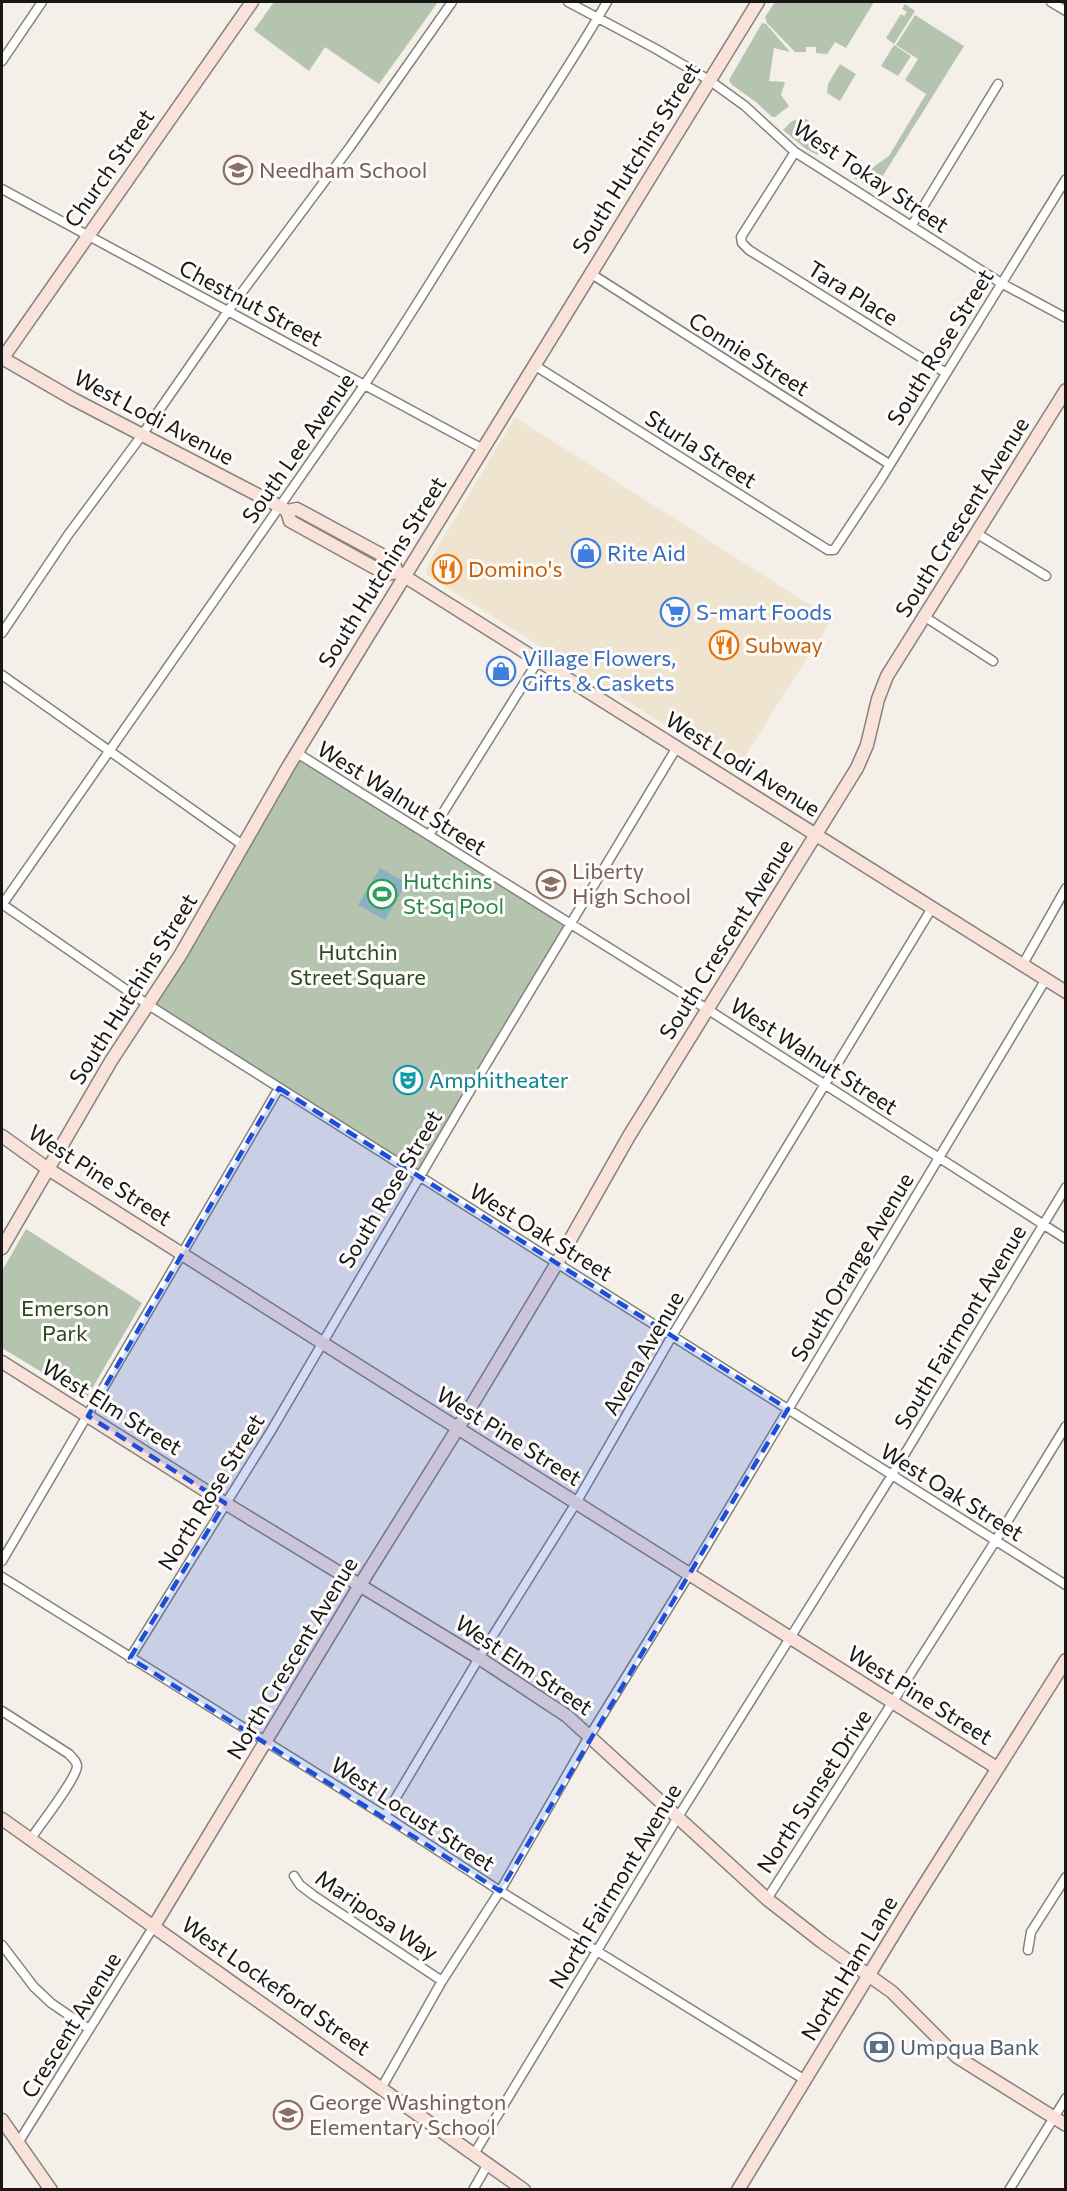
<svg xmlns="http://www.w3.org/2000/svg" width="1067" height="2191" viewBox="0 0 1067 2191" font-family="Commissioner,sans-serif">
  <rect width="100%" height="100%" fill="#f4efe9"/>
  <path fill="#efe4d0" d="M515 417 832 619 736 770 427 575 426 570 433 555Z"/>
  <path fill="#b5c4af" d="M274 2H438L379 84 325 47 309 71 254 30Z
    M775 2H874L846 48 835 42 827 54 816 53V47H806V52H795L767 23 765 17Z
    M905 4 915 11 894 44 886 38 901 14 904 16 907 12 902 9Z
    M915 15 964 46 874 190 854 178 866 172 889 156 926 94 905 80 918 59 896 45Z
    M762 23 766 24 790 52 774 48 769 81 785 82 781 95 789 106 775 117H772L756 102 732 85 729 80Z
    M894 45 911 56 898 76 881 66Z
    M840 64 856 74 840 101 827 93 828 84Z
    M803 118 808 120 811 125 805 131 819 150 818 155 806 149 783 130 792 121Z
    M297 753 569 924 420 1176 147 1004Z
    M26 1229 142 1303 86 1399 2 1348V1271Z"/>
  <path fill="#8bb1c0" d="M380 868 407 883 385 920 358 905Z"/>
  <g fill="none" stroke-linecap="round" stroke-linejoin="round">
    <g stroke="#85817b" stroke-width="11">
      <path id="street" d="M568 2 656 49 709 80 745 106 795 152 1001 283 1066 318
        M1051 2 1066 11
        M2 61 42 2
        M795 152 741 237 742 243 749 250 946 373
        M2 189 483 449
        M912 225 998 84
        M590 273 889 464
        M534 365 828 550H834L881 479 1066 179
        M976 533 1046 576
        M925 617 993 661
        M2 633 68 535 142 435 228 311 350 147 452 2
        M2 675 244 846
        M297 753 707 1009 1066 1239
        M429 835 538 661
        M2 904 147 1004 1066 1585
        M2 905 365 384C407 322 445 258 485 195 526 130 569 68 607 2
        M1023 964 1066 888
        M2 1561 279 1088
        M2 1577 385 1816 500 1891 805 2080
        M130 1658 271 1431 467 1096 677 747
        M2 1711 69 1754C72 1758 77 1761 77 1766 77 1778 39 1826 30 1840
        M385 1816 479 1658 576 1503 672 1336 932 908
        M294 1876 300 1885 313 1895 442 1981
        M767 1899 996 1540 1066 1426
        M2 1945 34 1987 51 2003 89 2029
        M1028 1950 1031 1932 1066 1877
        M382 2087 442 1981 500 1891 587 1740 695 1565 1046 979
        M18 2143 154 1926
        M474 2154 678 1817 892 1475 1066 1187
        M473 2190 488 2164
        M1009 2190 1066 2098"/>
    </g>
    <g stroke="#85817b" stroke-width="15">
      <path id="secondary" d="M2 358 73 399 279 506 287 511 290 521 386 574 397 572 404 576 1066 992
        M2 359 252 2
        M287 511 297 509 393 561 397 572
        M2 1136 48 1169 321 1342 997 1768
        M2 1248 111 1061 181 954 288 767 352 662 758 2
        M2 1362 225 1503 479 1658 567 1716 767 1899 822 1942 892 1992 957 2057 1066 2125
        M2 1819 524 2190
        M154 1926 360 1585 458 1428 557 1263 629 1136 857 768 867 745 878 699 887 676 1066 390
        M2 2120 51 2190
        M738 2190 909 1909 1066 1660"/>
    </g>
    <use href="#street" stroke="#fff" stroke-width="8"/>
    <use href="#secondary" stroke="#f8e2da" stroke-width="12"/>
  </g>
  <path fill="#1d4ed8" fill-opacity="0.2" stroke="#1d4ed8" stroke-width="4.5" stroke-dasharray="12 8" stroke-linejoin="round" d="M279 1088 788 1409 500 1891 130 1658 225 1503 88 1416Z"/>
  <defs>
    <g id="school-ring" transform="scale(1.5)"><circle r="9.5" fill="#fefcfa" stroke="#8d6e63" stroke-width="1.5"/><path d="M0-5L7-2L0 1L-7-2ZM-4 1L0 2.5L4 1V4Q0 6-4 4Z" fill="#8d6e63"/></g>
    <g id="shop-ring" transform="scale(1.5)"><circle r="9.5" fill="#fefcfa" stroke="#3f7fe0" stroke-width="1.5"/><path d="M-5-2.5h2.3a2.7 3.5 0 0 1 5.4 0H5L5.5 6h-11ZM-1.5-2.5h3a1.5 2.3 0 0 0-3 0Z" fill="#3f7fe0"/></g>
    <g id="restaurant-ring" transform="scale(1.5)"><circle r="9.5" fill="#fefcfa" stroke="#e8710a" stroke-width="1.5"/><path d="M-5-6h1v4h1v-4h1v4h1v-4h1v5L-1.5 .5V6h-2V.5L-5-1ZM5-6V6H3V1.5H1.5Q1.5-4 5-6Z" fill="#e8710a"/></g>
    <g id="supermarket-ring" transform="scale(1.5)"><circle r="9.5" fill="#fefcfa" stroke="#3f7fe0" stroke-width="1.5"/><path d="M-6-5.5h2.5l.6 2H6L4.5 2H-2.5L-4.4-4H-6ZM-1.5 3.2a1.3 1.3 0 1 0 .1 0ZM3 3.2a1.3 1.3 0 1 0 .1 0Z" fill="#3f7fe0"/></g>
    <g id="stadium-ring" transform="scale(1.5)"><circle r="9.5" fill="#fefcfa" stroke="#2e9e5b" stroke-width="1.5"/><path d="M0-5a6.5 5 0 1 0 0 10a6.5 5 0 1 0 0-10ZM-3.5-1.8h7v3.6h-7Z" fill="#2e9e5b"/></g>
    <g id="theatre-ring" transform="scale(1.5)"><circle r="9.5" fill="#fefcfa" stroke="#0f9aa8" stroke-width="1.5"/><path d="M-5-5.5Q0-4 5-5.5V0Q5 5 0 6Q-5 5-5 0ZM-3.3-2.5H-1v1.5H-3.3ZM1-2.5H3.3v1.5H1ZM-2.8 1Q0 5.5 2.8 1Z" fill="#0f9aa8"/></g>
    <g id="bank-ring" transform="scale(1.5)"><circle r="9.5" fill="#fefcfa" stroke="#5c6f8a" stroke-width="1.5"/><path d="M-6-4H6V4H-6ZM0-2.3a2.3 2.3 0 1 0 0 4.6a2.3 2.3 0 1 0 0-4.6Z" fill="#5c6f8a"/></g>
  </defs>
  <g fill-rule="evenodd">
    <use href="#school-ring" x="238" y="170"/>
    <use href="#shop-ring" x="586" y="553"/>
    <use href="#restaurant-ring" x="447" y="569"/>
    <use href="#supermarket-ring" x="675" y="612"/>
    <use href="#restaurant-ring" x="724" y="645"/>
    <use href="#shop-ring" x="501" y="671"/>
    <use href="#school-ring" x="551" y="884"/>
    <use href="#stadium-ring" x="382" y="894"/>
    <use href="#theatre-ring" x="408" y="1080"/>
    <use href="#bank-ring" x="879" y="2047"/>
    <use href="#school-ring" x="288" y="2115"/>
  </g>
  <g text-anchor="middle" stroke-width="6" stroke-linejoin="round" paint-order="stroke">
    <g font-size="22" fill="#191715" stroke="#fefcfa">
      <text transform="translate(636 158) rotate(-58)" y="8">South Hutchins Street</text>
      <text transform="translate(109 168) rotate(-55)" y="8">Church Street</text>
      <text transform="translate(871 176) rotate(34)" y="8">West Tokay Street</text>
      <text transform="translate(853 293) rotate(32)" y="8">Tara Place</text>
      <text transform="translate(251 303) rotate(28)" y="8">Chestnut Street</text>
      <text transform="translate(940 347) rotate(-58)" y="8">South Rose Street</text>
      <text transform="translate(749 354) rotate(32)" y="8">Connie Street</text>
      <text transform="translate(154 417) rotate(28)" y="8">West Lodi Avenue</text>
      <text transform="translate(298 448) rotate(-55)" y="8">South Lee Avenue</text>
      <text transform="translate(701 449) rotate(32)" y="8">Sturla Street</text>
      <text transform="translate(962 517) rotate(-58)" y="8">South Crescent Avenue</text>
      <text transform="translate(382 572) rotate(-58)" y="8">South Hutchins Street</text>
      <text transform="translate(743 764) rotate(32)" y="8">West Lodi Avenue</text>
      <text transform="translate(402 798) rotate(32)" y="8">West Walnut Street</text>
      <text transform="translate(726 939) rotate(-58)" y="8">South Crescent Avenue</text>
      <text transform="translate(133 989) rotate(-58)" y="8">South Hutchins Street</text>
      <text transform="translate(814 1056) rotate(33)" y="8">West Walnut Street</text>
      <text transform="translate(100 1175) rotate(33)" y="8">West Pine Street</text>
      <text transform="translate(390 1189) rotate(-59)" y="8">South Rose Street</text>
      <text transform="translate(541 1232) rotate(32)" y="8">West Oak Street</text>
      <text transform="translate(852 1267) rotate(-59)" y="8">South Orange Avenue</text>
      <text transform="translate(960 1327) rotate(-59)" y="8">South Fairmont Avenue</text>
      <text transform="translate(643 1353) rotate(-60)" y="8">Avena Avenue</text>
      <text transform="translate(112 1407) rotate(32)" y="8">West Elm Street</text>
      <text transform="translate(509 1436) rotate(32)" y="8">West Pine Street</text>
      <text transform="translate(211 1492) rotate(-58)" y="8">North Rose Street</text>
      <text transform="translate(952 1492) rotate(32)" y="8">West Oak Street</text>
      <text transform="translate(292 1658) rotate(-59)" y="8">North Crescent Avenue</text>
      <text transform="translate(524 1665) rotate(34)" y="8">West Elm Street</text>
      <text transform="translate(920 1695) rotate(32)" y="8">West Pine Street</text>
      <text transform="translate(814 1791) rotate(-57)" y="8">North Sunset Drive</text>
      <text transform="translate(413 1814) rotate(33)" y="8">West Locust Street</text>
      <text transform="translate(615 1886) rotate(-59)" y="8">North Fairmont Avenue</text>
      <text transform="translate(377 1915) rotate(34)" y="8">Mariposa Way</text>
      <text transform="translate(849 1968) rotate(-59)" y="8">North Ham Lane</text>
      <text transform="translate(276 1986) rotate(35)" y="8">West Lockeford Street</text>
      <text transform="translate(71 2025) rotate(-58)" y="8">Crescent Avenue</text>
    </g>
    <g font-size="22" fill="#785e54" stroke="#fefcfa" text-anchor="start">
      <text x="259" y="178">Needham School</text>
      <text x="572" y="879">Liberty<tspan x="572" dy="25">High School</tspan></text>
      <text x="309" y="2110">George Washington<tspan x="309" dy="25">Elementary School</tspan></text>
    </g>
    <g font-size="22" fill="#366cbe" stroke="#fefcfa" text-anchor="start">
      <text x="607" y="561">Rite Aid</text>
      <text x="696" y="620">S-mart Foods</text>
      <text x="522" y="666">Village Flowers,<tspan x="522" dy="25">Gifts &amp; Caskets</tspan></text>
    </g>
    <g font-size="22" fill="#c56008" stroke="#fefcfa" text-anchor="start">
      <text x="468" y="577">Domino's</text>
      <text x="745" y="653">Subway</text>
    </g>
    <g font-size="22" fill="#27864d" stroke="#fefcfa" text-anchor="start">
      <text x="403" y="889">Hutchins<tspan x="403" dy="25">St Sq Pool</tspan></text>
    </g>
    <g font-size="22" fill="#2c491e" stroke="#fefcfa">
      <text x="358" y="960">Hutchin<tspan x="358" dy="25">Street Square</tspan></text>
      <text x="65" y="1316">Emerson<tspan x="65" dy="25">Park</tspan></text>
    </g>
    <g font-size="22" fill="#0d838f" stroke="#fefcfa" text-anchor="start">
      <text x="429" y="1088">Amphitheater</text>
    </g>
    <g font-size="22" fill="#4e5e75" stroke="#fefcfa" text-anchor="start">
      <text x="900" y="2055">Umpqua Bank</text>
    </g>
  </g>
  <rect width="1067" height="2191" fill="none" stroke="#191715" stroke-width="6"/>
</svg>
